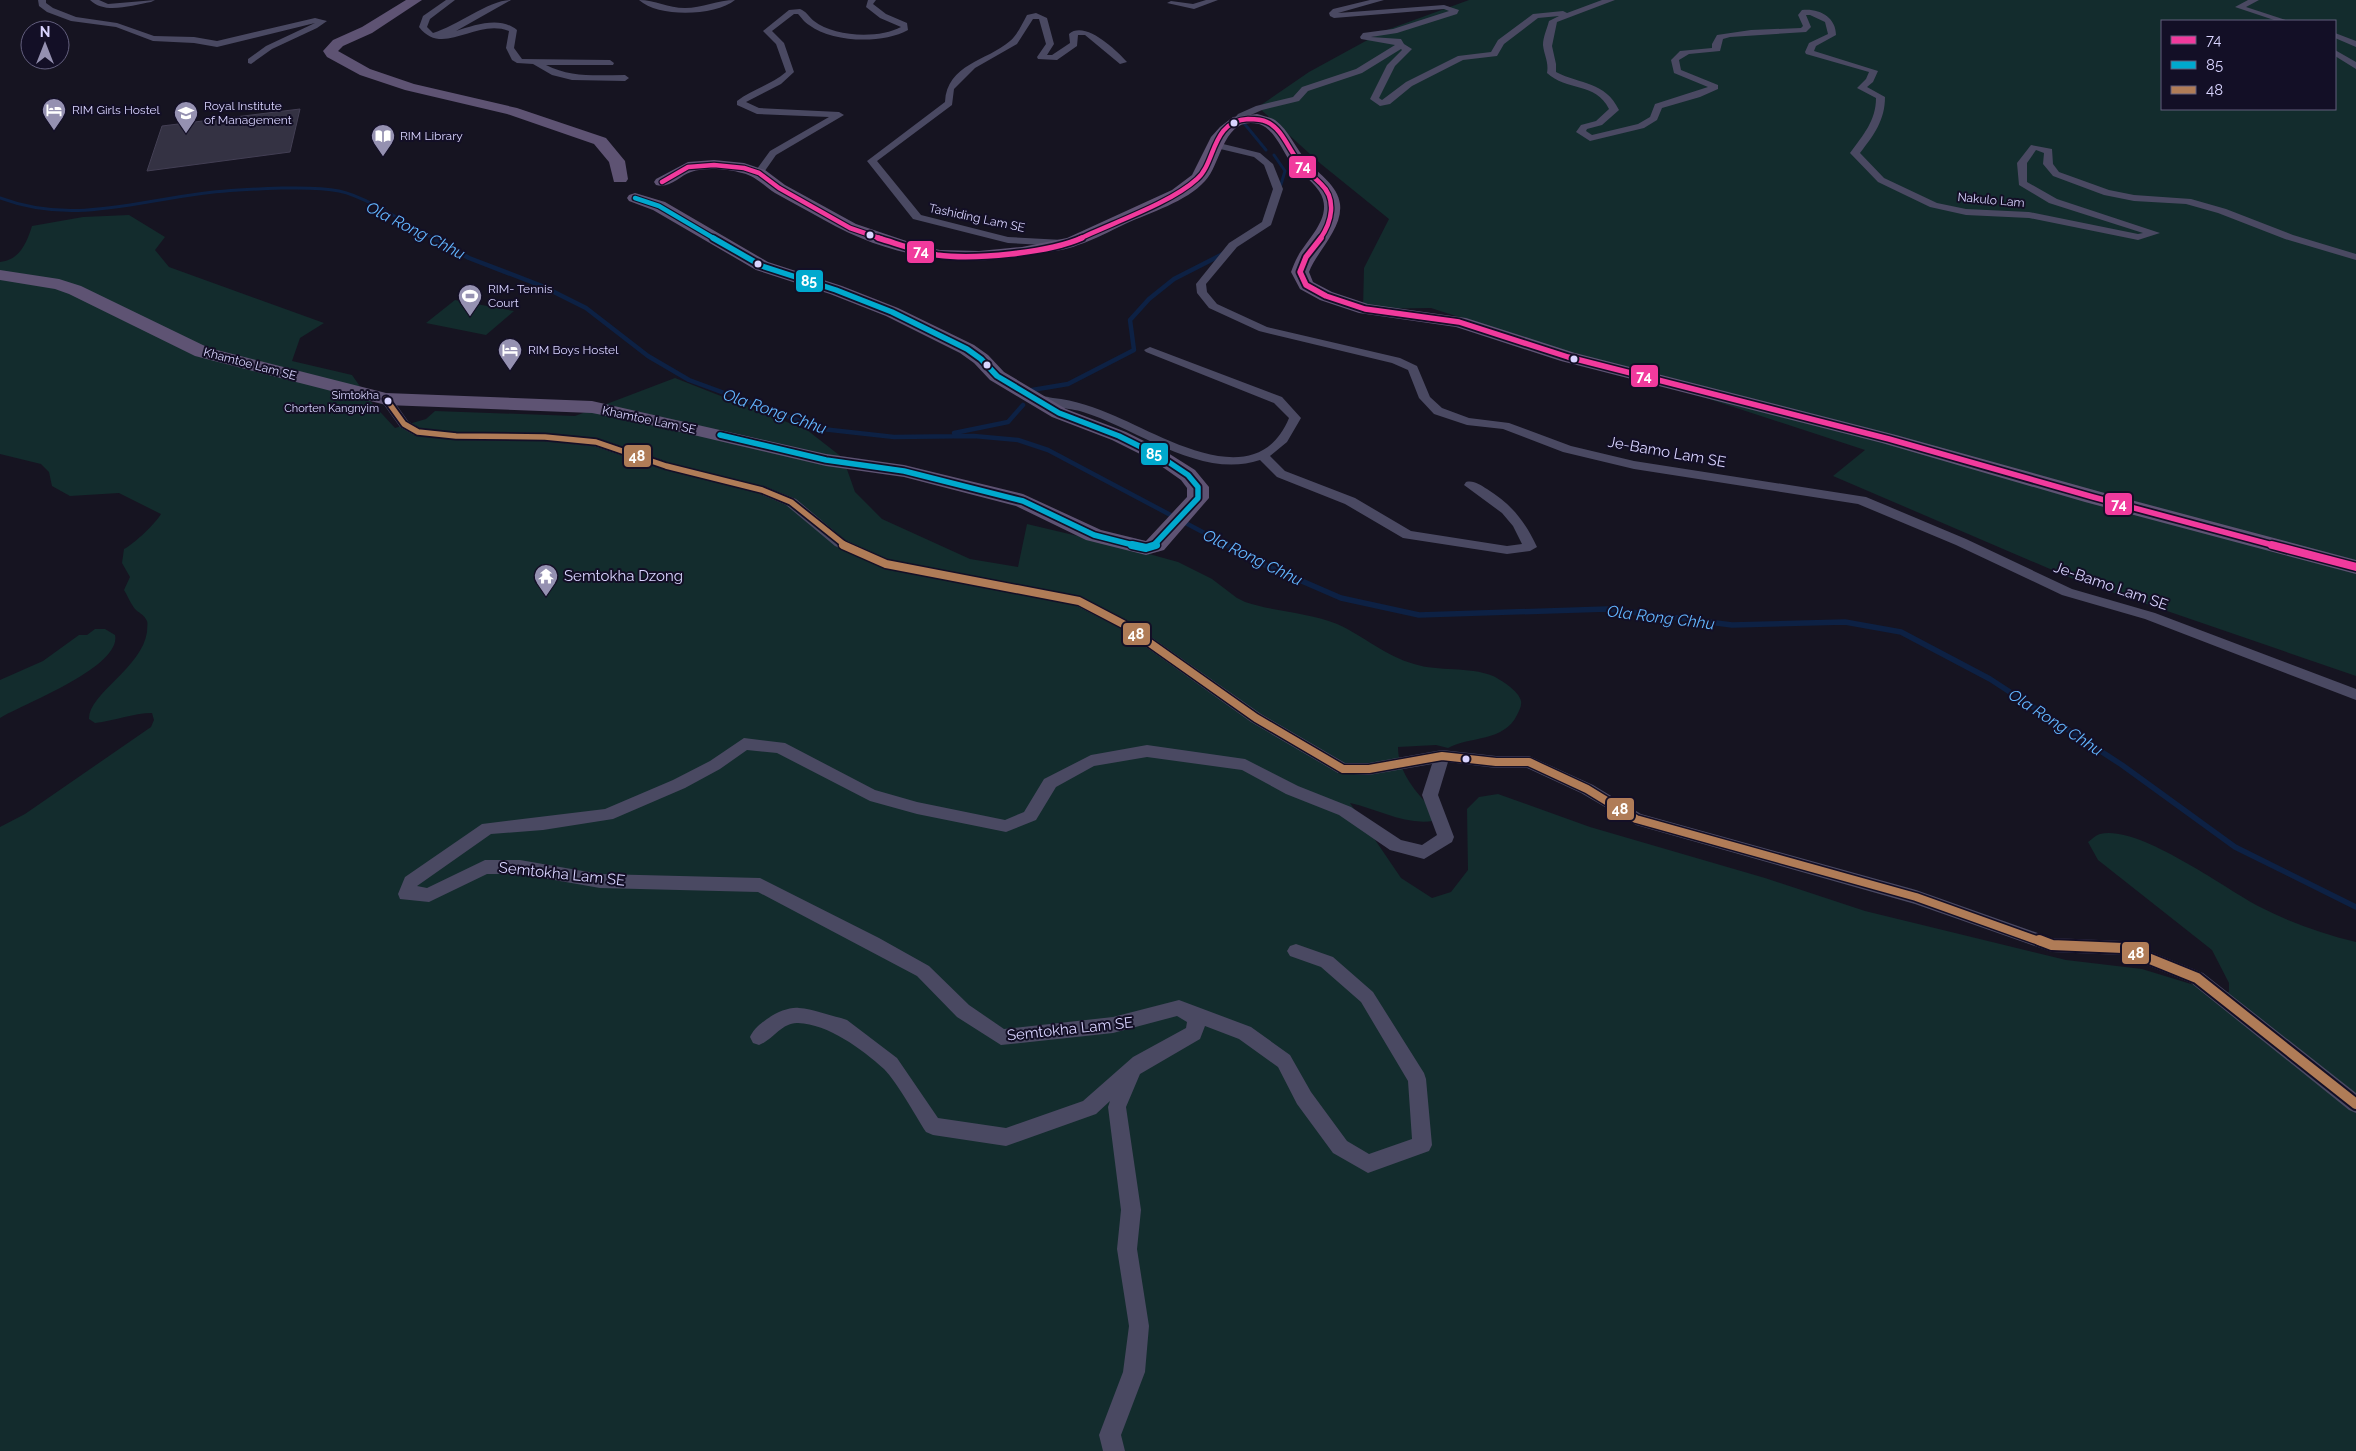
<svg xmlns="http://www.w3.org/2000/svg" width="2356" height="1451" viewBox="0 0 2356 1451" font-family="Raleway,sans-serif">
  <rect width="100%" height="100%" fill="#161421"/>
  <path fill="#132c2d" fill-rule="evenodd" d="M1469 0H2356V676L2071 578 1833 476 1865 450 1431 308 1363 309 1364 268 1389 219 1321 164 1258 107 1309 72 1384 31ZM2162 21H2335V109H2162Z
    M129 215 165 237 155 250 169 267 324 323 300 338 292 361 352 375 371 402 395 428 426 419 435 411 575 416 675 378 807 430 843 458 855 492 882 519 970 559 1018 567 1027 524 1124 547 1178 562 1212 579 1237 598 1245 602C1275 612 1307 612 1337 624 1364 636 1385 656 1414 664 1439 672 1468 666 1493 676 1501 680 1519 691 1521 701 1522 706 1519 711 1517 715 1504 742 1470 736 1448 748L1436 745 1398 747C1398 774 1418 794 1435 813L1433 821C1404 825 1378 809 1350 803L1401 878 1432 898 1451 892 1468 870 1467 809 1479 797 1498 794 1590 827 1765 878 1865 911 2066 960 2142 969 2217 992H2229V983L2212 950 2098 860 2088 842C2092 839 2096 835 2100 834 2138 824 2224 888 2260 907 2291 923 2323 934 2356 942V1451H0V827L25 814 151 727 154 720 152 713C133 713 114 721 95 723L89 719C88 694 142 668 147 632 147 628 148 624 147 621 144 615 141 614 136 610 131 605 128 596 124 590L130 577 122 563 124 549C134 544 155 524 161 514L119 493 70 496 52 486 49 472 41 464 0 454V262C20 260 27 242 32 226L83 217Z
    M455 300 514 311 486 335 426 323Z
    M95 629H105L115 635C122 667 23 704 0 718V680L43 661 79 635H87Z"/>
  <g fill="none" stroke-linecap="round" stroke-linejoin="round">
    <path stroke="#0d2144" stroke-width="3" d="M1243 122 1266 150
      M1274 155 1285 171 1279 191
      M0 198C69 224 129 203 198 194 226 190 254 189 282 188 301 188 320 187 339 191 365 196 409 225 434 239"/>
    <path stroke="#0d2144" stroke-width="4.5" d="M432 238 469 258 542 286 586 308 648 356 689 380 822 429 894 437 974 436 1018 440 1048 450 1229 546
      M1032 390 1068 384 1134 350 1130 320 1149 299 1174 279 1223 254
      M954 433 1008 422 1023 405"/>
    <path stroke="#0d2144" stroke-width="5.5" d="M1227 545 1267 566 1341 598 1419 615 1607 609 1732 625 1845 622 1901 632 1990 679 2122 765 2235 847 2356 907"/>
  </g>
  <path fill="#343243" stroke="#433f54" d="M300 109 290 152 147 171 162 126Z"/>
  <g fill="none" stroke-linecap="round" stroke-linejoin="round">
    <path fill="#4a4962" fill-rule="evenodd" d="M38 0H46V3L53 8 76 17 117 23 154 36 194 37 217 41 315 18 327 21 317 28 272 49 251 64 248 63V59L266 46 315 23 217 47 194 43 153 41 116 27 71 21 47 12 39 6Z
      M90 0H99L108 4 155 0 151 2C132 5 105 15 90 0Z
      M446 0H455L430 19 427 27 433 33C457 26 489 0 511 0L456 31C475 25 500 16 517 30L514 48 522 59 610 60 614 63 613 65H546C571 78 598 75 625 75L629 78 625 81 572 80 552 75 533 64 517 63 512 60 506 48 509 31C475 18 443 58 419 27L423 16Z
      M639 0C655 0 668 8 685 8 702 8 718 0 735 0 715 16 659 18 639 0Z
      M868 0H876L873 4 886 14 907 23 908 30C883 44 833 43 809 25 805 23 801 17 798 14H794L772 31 784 43 794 72 781 84 746 102 759 108 839 112 844 115 776 155 762 175H756L754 173 770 151 829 117 757 114 737 105V101C752 89 771 85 786 72L776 44 763 31 789 10 800 9C806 11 809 17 814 21 834 37 879 39 901 27L880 18 866 7Z
      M1206 0H1218L1194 9 1167 3 1171 1 1193 4Z
      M1370 0H1384L1338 13 1444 5 1459 10 1457 14 1397 33 1371 37 1401 39 1404 44 1412 49 1395 66 1379 98 1382 100 1406 82 1458 56 1491 52 1498 40 1533 14 1563 11 1567 13 1602 0H1615L1557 22 1552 46 1556 64V72C1581 85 1605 81 1619 110L1602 125 1587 129 1586 131 1592 135 1638 124 1650 117 1655 104 1708 87 1674 73 1671 60 1680 51 1712 48V44L1717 35 1751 30 1801 28 1803 26 1798 15 1802 10C1819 8 1836 17 1836 35L1816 46 1814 51 1878 71 1873 82 1867 87 1885 97C1885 120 1874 135 1860 153L1884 178 1937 203 1966 209 2029 212 2138 234 2143 233 2049 203 2019 185 2017 163 2031 145 2052 149 2053 164 2059 172 2109 190 2134 195 2191 199 2226 209 2293 235 2356 254V260L2285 239 2218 213 2186 204 2134 201 2104 195 2053 176 2043 164 2044 153 2036 150 2027 163V182L2057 199 2160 233 2138 240 2029 218 1966 215 1930 207 1878 182 1850 153C1863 135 1876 121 1876 98L1857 88 1866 79 1869 72 1806 54 1805 52 1809 43 1828 34 1825 22 1810 15H1806L1811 27 1806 32 1730 37 1723 39 1720 51 1689 54 1679 60 1681 70 1718 85V89L1700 97 1662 108 1657 120 1644 128 1590 141 1576 132 1581 125 1596 121 1609 109C1596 82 1566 91 1547 73 1549 62 1544 55 1543 45 1543 37 1547 29 1549 21L1559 16 1538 18 1504 44 1497 56 1463 60 1412 86 1390 104 1380 106 1370 99 1387 65 1402 50 1401 49 1362 73 1308 91 1299 101 1262 110 1244 118 1241 122H1235L1233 120 1238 114 1256 106 1293 97 1302 87 1356 69 1395 45 1361 39 1360 37 1363 33 1393 29 1449 11 1444 9 1334 18 1330 16 1329 13 1333 9Z
      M2248 0H2259L2246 7 2289 21H2277L2235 7Z
      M1036 13 1047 18 1054 44 1047 55H1052L1070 43 1069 34C1085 20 1116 50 1127 62L1120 64 1085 35H1078L1077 46 1057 60 1038 59 1037 57 1046 44 1039 19H1033L1017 44 975 68 954 89 952 105 877 161 921 215 1008 237 1063 240 1068 243 1063 246 1008 243 913 219 867 161 945 102C947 64 987 61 1010 41 1018 34 1022 24 1027 15Z
      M2335 33 2356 41V47L2335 38Z
      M2335 50 2356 62V69L2335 56Z
      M1215 142 1260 153 1273 164 1283 189 1271 225 1237 247 1206 284 1207 292 1217 304 1267 327 1400 358 1417 366 1430 397 1442 408 1469 418 1509 423 1571 446 1634 461 1866 497 1966 539 2072 589 2155 613 2356 689V700L2145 619 2062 595 1956 545 1858 504 1634 469 1563 452 1503 429 1467 425 1434 414 1419 398 1408 370 1392 363 1259 331 1209 308 1197 293 1196 284 1229 243 1262 222 1273 189 1264 165 1254 157 1212 147 1210 145Z
      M1150 347 1282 397 1301 418 1287 442 1270 456 1285 471 1355 498 1411 531 1507 546 1522 544 1513 526 1502 513 1464 485 1466 482C1474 480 1480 485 1487 489 1511 504 1525 521 1537 547L1530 551 1507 554 1403 538 1345 504 1277 477 1260 460C1201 480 1138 429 1083 412 1072 408 1038 406 1032 400 1037 394 1046 397 1053 398 1075 400 1096 408 1115 416 1165 437 1257 496 1289 418L1274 403 1146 352 1144 350Z
      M386 395 390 396 408 421 421 429 456 432 545 433 600 439 670 463 766 487 796 499 845 540 889 560 1084 598 1128 621 1261 714 1345 763H1369L1442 750 1496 756H1529L1593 785 1641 814 1916 890 2052 938 2123 941 2129 943 2203 973 2356 1093V1113L2349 1110 2191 983 2122 955 2052 952 1915 904 1636 825 1581 793 1527 768H1496L1448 762 1438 795 1454 837 1452 842 1424 859 1390 850 1339 815 1286 794 1242 770 1147 757 1094 766 1056 787 1036 820 1006 832 917 814 870 801 777 753 747 750 720 769 685 788 613 819 543 830 491 834 417 886 427 888 485 860H520L600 874 760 878 879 938 929 966 969 1005 1004 1029 1113 1017 1179 1000 1251 1027 1290 1055 1311 1092 1347 1141 1369 1154 1412 1139 1408 1081 1361 1002 1321 967 1290 956 1287 951 1290 946 1296 944 1333 957 1373 992 1424 1073 1426 1079 1432 1145 1429 1151 1368 1173 1333 1153 1297 1104 1278 1067 1239 1039 1205 1026 1200 1039 1140 1074 1126 1107 1141 1210 1137 1249 1149 1326 1145 1372 1121 1435 1125 1451H1103L1099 1435 1123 1372 1129 1326 1117 1249 1121 1210 1108 1107 1110 1101 1096 1114 1006 1146 933 1135 926 1132C915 1115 897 1082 884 1069 862 1049 828 1024 798 1023 782 1022 773 1040 759 1045L753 1043 750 1037C756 1023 783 1006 799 1008 813 1009 827 1015 841 1018L847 1020 897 1058 938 1118 1006 1128 1083 1101 1133 1057 1186 1028 1187 1022 1177 1016 1113 1033 1001 1045 957 1017 917 976 758 892 600 888 520 874H487L429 902 400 899 398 894 405 877 482 824 605 809 673 780 710 761 744 738 785 743 875 790 917 802 1005 820 1024 812 1044 779 1091 755 1147 745 1245 759 1298 786 1351 807 1401 840 1422 845 1437 835 1422 795 1432 764 1369 775 1338 773 1251 722 1118 627 1075 605 881 567 835 546 786 505 758 493 662 469 594 446 545 441 456 440 414 435 400 427 382 402 380 399Z"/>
    <path fill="#5e5373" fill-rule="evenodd" d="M406 0H422L372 33 343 46 338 51 370 69 414 84 517 108 606 138 625 161 628 179 626 182H614L609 162 594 144 507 114 405 90 360 75 327 57 323 51 333 40 362 27Z
      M1257 114C1263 116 1270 117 1275 120 1289 130 1296 150 1308 162 1319 174 1338 186 1340 204 1343 228 1317 251 1309 272L1313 282 1332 292 1368 304 1466 318 1575 353 1896 435 2101 492 2356 560V574L2085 502 1882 443 1561 361 1456 327 1359 313 1320 300 1300 289 1291 272C1293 267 1295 261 1298 256 1309 237 1335 215 1319 191 1311 179 1298 172 1289 160 1282 149 1273 128 1259 124 1223 115 1222 163 1205 181 1186 202 1151 212 1125 224 1110 231 1094 240 1078 245 1067 250 1053 251 1040 253 965 269 892 259 824 220 808 211 791 202 775 193 764 186 756 176 742 173 728 169 705 167 691 172 679 176 670 189 656 185L654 182 656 179 688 162 714 160 744 163 765 170 785 185 856 224 921 246 940 250 979 251 1022 247 1067 238 1172 190 1192 175 1211 137 1220 127 1233 117Z
      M635 193 665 202 768 262 842 286 898 308 974 345 988 355 1004 372 1066 409 1126 432 1168 453 1195 470 1209 487V498L1164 550 1146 555 1086 540 1016 506 904 477 826 466 638 422 592 413 386 405 195 356 69 294 55 289 0 280V270L59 279 81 286 209 348 386 393 592 401 826 454 904 465 1023 494 1101 530 1146 541 1187 497V488L1181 480 1154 461 1112 440 1052 417 990 380 974 363 960 353 886 316 830 294 756 270 653 210 629 201 627 198 629 195Z"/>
    <g stroke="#130f26" stroke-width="7">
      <path id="bus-1-far2" d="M662 182 688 167 714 165 744 168 759 173 779 188 850 228 882 239
        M1079 239C1112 223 1171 203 1197 179 1216 163 1211 121 1248 119 1254 119 1261 119 1267 122 1283 129 1290 153 1302 166 1308 172 1315 178 1321 184 1337 199 1332 222 1320 239"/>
    </g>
    <g stroke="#130f26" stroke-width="9">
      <path id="bus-1-far1" d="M878 238C898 244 917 251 937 255 974 260 1048 253 1082 238
        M1321 238 1306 257 1300 272 1306 285 1326 296 1365 309 1459 322 1568 357 1889 439 2093 497 2276 546"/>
    </g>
    <g stroke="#130f26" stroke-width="11">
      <path id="bus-1" d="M2272 545 2356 567"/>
    </g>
    <g stroke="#130f26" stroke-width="7">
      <path id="bus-2-far2" d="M635 198 659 206 715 239"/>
    </g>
    <g stroke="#130f26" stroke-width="9">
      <path id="bus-2-far1" d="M713 238 762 266 836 290 892 312 967 349 981 359 997 376 1059 413 1119 436 1161 457 1188 475 1198 487V498L1153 546
        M720 435 826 460 904 471 1023 501 1094 535 1137 546"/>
    </g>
    <g stroke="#130f26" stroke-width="11">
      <path id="bus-2" d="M1132 545 1146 548 1156 545"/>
    </g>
    <g stroke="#130f26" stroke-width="9">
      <path id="bus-3-far2" d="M386 399 404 424 418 432 456 436 545 437 596 442 666 466 762 490 791 502 846 546"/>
    </g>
    <g stroke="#130f26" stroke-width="11">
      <path id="bus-3-far1" d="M843 545 886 564 1079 601 1123 624 1256 718 1343 769H1369L1442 756 1496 762H1529L1587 789 1636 819 1916 897 2042 942"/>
    </g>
    <g stroke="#130f26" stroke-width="14">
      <path id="bus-3" d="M2039 940 2052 945 2123 948 2197 978 2356 1104"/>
    </g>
    <use href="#bus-1-far2" stroke="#f13a9d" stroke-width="4.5"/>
    <use href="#bus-1-far1" stroke="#f13a9d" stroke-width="5.5"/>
    <use href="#bus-1" stroke="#f13a9d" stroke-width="8"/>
    <use href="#bus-2-far2" stroke="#00a9ce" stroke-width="4.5"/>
    <use href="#bus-2-far1" stroke="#00a9ce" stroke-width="5.5"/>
    <use href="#bus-2" stroke="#00a9ce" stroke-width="8"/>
    <use href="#bus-3-far2" stroke="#b07c57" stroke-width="5.5"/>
    <use href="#bus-3-far1" stroke="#b07c57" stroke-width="8"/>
    <use href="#bus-3" stroke="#b07c57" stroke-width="10"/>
  </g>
  <defs>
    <g id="hotel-pin" transform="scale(1.25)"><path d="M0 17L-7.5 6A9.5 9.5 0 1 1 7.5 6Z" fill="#9591b1" stroke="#130f26"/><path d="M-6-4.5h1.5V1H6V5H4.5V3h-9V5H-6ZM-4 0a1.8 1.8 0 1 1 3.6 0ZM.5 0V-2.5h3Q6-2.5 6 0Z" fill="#fff"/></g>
    <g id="university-pin" transform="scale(1.25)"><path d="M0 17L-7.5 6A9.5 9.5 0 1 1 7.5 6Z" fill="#9591b1" stroke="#130f26"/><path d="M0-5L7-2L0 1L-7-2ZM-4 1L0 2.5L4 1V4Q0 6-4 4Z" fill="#fff"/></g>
    <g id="library-pin" transform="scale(1.25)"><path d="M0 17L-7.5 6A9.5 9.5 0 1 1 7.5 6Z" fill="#9591b1" stroke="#130f26"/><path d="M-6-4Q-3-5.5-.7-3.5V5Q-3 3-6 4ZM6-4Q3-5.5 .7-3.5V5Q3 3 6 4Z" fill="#fff"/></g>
    <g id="stadium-pin" transform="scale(1.25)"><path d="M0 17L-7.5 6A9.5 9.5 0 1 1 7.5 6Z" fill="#9591b1" stroke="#130f26"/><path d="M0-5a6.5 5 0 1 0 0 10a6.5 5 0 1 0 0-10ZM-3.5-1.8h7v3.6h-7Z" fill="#fff"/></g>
    <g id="temple-pin" transform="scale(1.25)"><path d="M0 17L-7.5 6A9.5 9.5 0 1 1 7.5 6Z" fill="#9591b1" stroke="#130f26"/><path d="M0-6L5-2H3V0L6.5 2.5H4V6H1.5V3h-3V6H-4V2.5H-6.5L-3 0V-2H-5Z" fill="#fff"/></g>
  </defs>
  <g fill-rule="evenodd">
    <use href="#hotel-pin" x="54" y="110"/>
    <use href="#university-pin" x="186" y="113"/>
    <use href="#library-pin" x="383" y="136"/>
    <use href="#stadium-pin" x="470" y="296"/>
    <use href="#hotel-pin" x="510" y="350"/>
    <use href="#temple-pin" x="546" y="576"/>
  </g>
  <g fill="#d9d4ff" stroke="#130f26" stroke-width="2">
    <circle cx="1234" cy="123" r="4.5"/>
    <circle cx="870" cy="235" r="4.5"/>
    <circle cx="758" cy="264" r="4.5"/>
    <circle cx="1574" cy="359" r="4.5"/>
    <circle cx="987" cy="365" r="4.5"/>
    <circle cx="388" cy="401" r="4.5"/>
    <circle cx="1466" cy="759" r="4.5"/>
  </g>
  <g text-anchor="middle" stroke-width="4" stroke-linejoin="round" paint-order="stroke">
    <g font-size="11" fill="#d9d4ff" stroke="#130f26" text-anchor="end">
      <text x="379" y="399">Simtokha<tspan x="379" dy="13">Chorten Kangnyim</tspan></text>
    </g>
    <g font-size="12" fill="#d9d4ff" stroke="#130f26" text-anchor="start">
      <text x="204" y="110">Royal Institute<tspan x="204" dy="14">of Management</tspan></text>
      <text x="72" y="114">RIM Girls Hostel</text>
      <text x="400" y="140">RIM Library</text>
      <text x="488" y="293">RIM- Tennis<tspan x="488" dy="14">Court</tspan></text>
      <text x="528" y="354">RIM Boys Hostel</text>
    </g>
    <g font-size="12" fill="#d9d4ff" stroke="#130f26">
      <text transform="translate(1991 200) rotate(5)" y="4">Nakulo Lam</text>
      <text transform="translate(977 218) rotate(12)" y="4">Tashiding Lam SE</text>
      <text transform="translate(250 364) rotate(15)" y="4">Khamtoe Lam SE</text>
      <text transform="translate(649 420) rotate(12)" y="4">Khamtoe Lam SE</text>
    </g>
    <g font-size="15" fill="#d9d4ff" stroke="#130f26">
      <text transform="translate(1667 452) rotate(10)" y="5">Je-Bamo Lam SE</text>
      <text transform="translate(2111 586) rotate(19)" y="5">Je-Bamo Lam SE</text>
      <text transform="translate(562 874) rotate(6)" y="5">Semtokha Lam SE</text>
      <text transform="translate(1070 1029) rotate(-6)" y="5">Semtokha Lam SE</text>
    </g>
    <g font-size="15" fill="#d9d4ff" stroke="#130f26" text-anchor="start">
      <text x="564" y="581">Semtokha Dzong</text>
    </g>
    <g font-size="16" font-style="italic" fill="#62b6ff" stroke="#130f26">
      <text transform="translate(416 230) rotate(27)" y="6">Ola Rong Chhu</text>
      <text transform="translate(775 411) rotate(19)" y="6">Ola Rong Chhu</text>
      <text transform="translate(1253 557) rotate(26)" y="6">Ola Rong Chhu</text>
      <text transform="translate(1661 617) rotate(7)" y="6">Ola Rong Chhu</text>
      <text transform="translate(2056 722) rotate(33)" y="6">Ola Rong Chhu</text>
    </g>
  </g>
  <g stroke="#130f26" stroke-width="2">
    <rect x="1288" y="155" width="29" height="24" rx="5" fill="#f13a9d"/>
    <rect x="906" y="240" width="29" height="24" rx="5" fill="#f13a9d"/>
    <rect x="795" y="269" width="29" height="24" rx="5" fill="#00a9ce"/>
    <rect x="1630" y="364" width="29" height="24" rx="5" fill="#f13a9d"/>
    <rect x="1140" y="442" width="29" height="24" rx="5" fill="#00a9ce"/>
    <rect x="623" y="444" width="29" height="24" rx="5" fill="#b07c57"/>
    <rect x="2104" y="492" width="29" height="24" rx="5" fill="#f13a9d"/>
    <rect x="1122" y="622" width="29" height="24" rx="5" fill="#b07c57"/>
    <rect x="1606" y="797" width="29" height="24" rx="5" fill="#b07c57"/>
    <rect x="2121" y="941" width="29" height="24" rx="5" fill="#b07c57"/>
  </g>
  <g font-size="14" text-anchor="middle" font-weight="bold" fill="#fff">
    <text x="1303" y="171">74</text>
    <text x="921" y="256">74</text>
    <text x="809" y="286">85</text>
    <text x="1644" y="381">74</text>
    <text x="1154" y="459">85</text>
    <text x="637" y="461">48</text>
    <text x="2119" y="509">74</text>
    <text x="1136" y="639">48</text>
    <text x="1620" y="814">48</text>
    <text x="2136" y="958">48</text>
  </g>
  <rect x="2161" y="20" width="175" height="90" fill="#130f26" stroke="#625e7d"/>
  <rect x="2171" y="36" width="25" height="8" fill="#f13a9d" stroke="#625e7d"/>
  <text x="2206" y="45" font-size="15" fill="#d9d4ff">74</text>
  <rect x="2171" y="61" width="25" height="8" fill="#00a9ce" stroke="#625e7d"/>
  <text x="2206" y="70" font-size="15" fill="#d9d4ff">85</text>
  <rect x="2171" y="86" width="25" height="8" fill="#b07c57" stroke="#625e7d"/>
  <text x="2206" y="95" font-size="15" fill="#d9d4ff">48</text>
  <g transform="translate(45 45)"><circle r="24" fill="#130f26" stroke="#625e7d"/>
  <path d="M0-4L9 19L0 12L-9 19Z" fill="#9591b1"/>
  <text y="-8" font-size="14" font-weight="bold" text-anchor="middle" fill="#d9d4ff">N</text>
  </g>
</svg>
